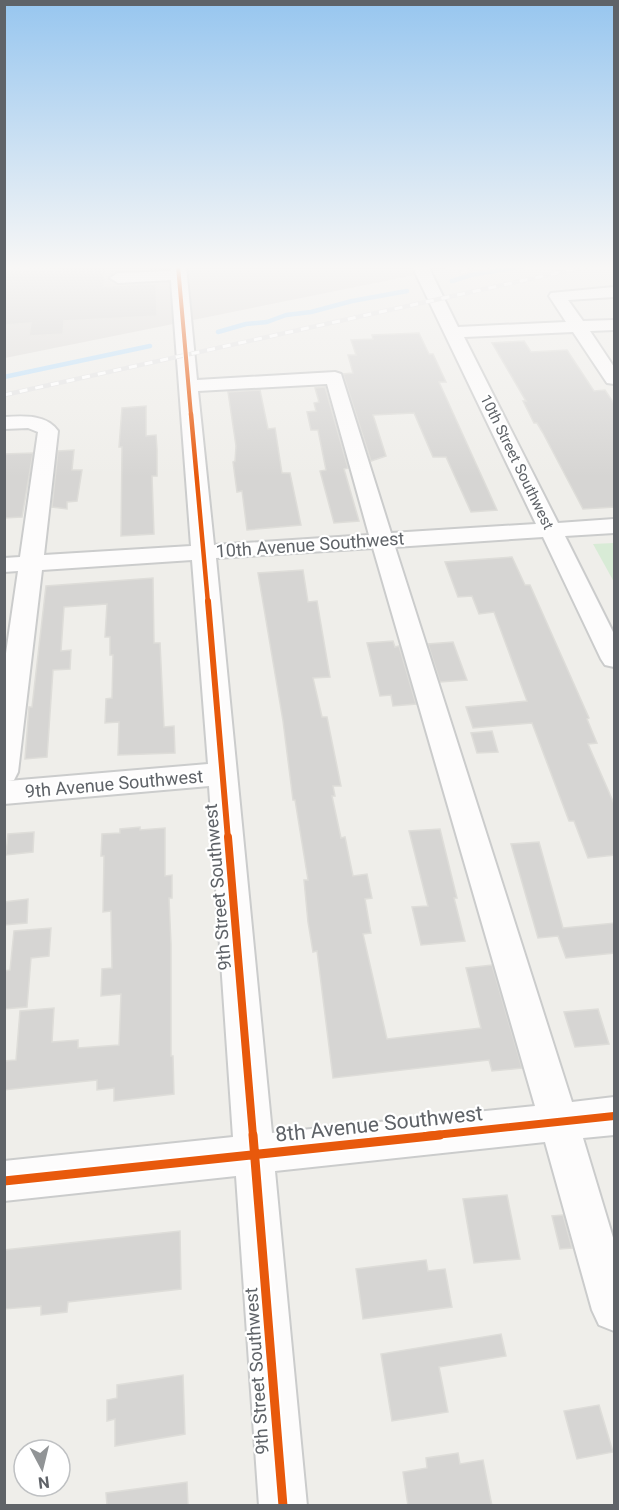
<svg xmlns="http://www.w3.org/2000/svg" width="619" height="1510" viewBox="0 0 619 1510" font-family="Roboto,sans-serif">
  <rect width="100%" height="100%" fill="#efeeea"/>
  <path fill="#dfddda" d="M4 266H459L5 358Z"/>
  <path fill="#d8ebd6" d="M614 543V582L593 544Z"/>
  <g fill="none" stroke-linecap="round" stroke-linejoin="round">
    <path stroke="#bfe0f9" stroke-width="4.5" d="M452 281 471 275 525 266
      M218 332 246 324 267 322 286 315 311 312 352 301 407 291
      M4 377 150 346"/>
  </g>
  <path fill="#d6d5d3" stroke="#deddd9" stroke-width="1.5" d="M105 267 104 286 156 284 157 316 64 321 63 334 29 336 31 323 4 325V271Z
    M419 333 429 354H433L446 382H439L497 510 471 512 446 457H433L414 413 373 415 386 456 371 461 343 374 353 373 348 355H356L351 340 373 339 372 335Z
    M524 341 531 352 567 350 594 391 605 390 615 405V507L583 509 543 433 537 423H534L523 401H526L492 343Z
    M325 387 348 468 344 469 359 521 334 523 320 471 326 470 318 430H311L307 412 316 411 314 403 319 402 315 388Z
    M260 390 268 429 275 428 282 473H290L301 525 247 530 242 491 237 492 233 462 235 461 236 446 228 392Z
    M146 406V436L156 435 157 449V476H152L154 534 121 536 122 447H119L122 408Z
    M74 450 72 470H82L77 501 67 502V509L52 507 58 451Z
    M33 453 22 517 4 518V454Z
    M512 557 525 585H530L589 718 587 719 597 743 588 744 615 806V855L588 858 574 821H569L532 723 473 728 466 707 527 701 494 612 479 614 472 596 458 597 445 562Z
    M303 570 308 602 317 601 330 677 313 678 322 717H327L341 786H333L335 796H332L341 838 345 837 353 876 367 874 372 898 365 899 371 933 363 934 387 1039 481 1028 466 968 492 965 522 1068 492 1071 489 1060 333 1078 317 951 313 952 308 922 304 880H308L295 800H293L283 721 258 573Z
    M153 578 154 643H160L164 727 174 726 175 753 118 755 119 722 105 723 106 699 112 698 113 655H110V637H105L107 604 64 607 61 651 71 650 70 669 53 670 47 757 25 759 29 707H32L46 586Z
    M393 641 395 647 399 646 416 704 393 706 391 695 380 696 367 643Z
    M453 642 467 680 440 682 428 644Z
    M492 731 498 752 477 753 471 733Z
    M140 827V830L165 828V876L172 875V898H169L171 944V1056H173L174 1094 114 1101V1088L97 1090V1080L4 1090V1061L16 1060 20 1011 54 1008 52 1042 78 1040V1048L119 1045 121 994 101 996 102 969 112 968 111 911 103 912 104 856H101L102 834 120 833V829Z
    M440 829 457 898H454L465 941 421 945 412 907 428 906 409 831Z
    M34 832 33 852 6 855 8 834Z
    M539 842 563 928 615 923V953L566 958 558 936 538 938 511 844Z
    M28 899 27 923 4 925V902Z
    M51 928 49 956 31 958 27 1007 4 1009V971L10 970 14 931Z
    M598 1009 609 1044 575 1047 564 1012Z
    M507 1195 520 1259 474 1263 463 1199Z
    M563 1215 572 1248 560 1249 552 1216Z
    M180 1231 181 1289 68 1302 67 1312 41 1315V1306L4 1309V1250Z
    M426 1260 428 1271 445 1269 452 1307 363 1319 356 1269Z
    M501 1334 506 1356 439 1367 448 1412 392 1421 381 1354Z
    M183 1375 185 1434 115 1446V1419L107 1421V1400L117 1398V1385Z
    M599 1405 613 1452 577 1459 564 1411Z
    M458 1453 460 1464 483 1460 492 1506H408L403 1472 427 1468 426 1458Z
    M187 1482 188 1506H107L106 1493Z"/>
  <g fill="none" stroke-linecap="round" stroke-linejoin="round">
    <g stroke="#cbcccc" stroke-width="4">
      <path id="minor" d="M170 266H186L197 380 335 372 341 374 391 533 536 524 412 266H428L458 327 566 322 549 296 551 293 614 287V297L568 300 583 321 614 320V330L590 331 614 367V384L607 383 573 332 464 337 558 523 614 519V533L565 536 614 634V667L605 665 601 659 543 537 395 547 572 1102 614 1097V1135L583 1138 614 1241V1331L599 1325 592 1310 545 1142 275 1171 307 1506H259L236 1176 4 1201V1161L233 1137 209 786 4 804V667L18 571 4 572V558L20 557 38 432 28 428 4 429V417C23 416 46 414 58 431L44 555 191 546 171 280 118 283 110 278 118 273 171 271ZM327 384 369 535 214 545 198 391ZM373 548 535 1106 272 1133 216 558ZM192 560 208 764 8 781 14 780 18 772 42 570Z"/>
    </g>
    <use href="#minor" fill="#fdfcfc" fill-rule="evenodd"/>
    <g stroke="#e4e4e4" stroke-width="4.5">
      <path id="rail" d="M4 268 58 266
        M461 272 491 266
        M4 395 589 266"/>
    </g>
    <use href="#rail" stroke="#fff" stroke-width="3" stroke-dasharray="8" stroke-linecap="butt"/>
    <g stroke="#fff" stroke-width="6">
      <path id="cycleway-far4" d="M178 266 191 415"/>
    </g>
    <g stroke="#fff" stroke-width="8">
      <path id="cycleway-far3" d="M191 414 208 603"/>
    </g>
    <g stroke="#fff" stroke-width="10">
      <path id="cycleway-far2" d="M208 601 228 839"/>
    </g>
    <g stroke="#fff" stroke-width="11">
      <path id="cycleway-far1" d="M228 837 253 1136
        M426 1136 614 1116"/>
    </g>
    <g stroke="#fff" stroke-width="13">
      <path id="cycleway" d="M253 1135 283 1506
        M4 1181 440 1135"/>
    </g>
    <use href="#cycleway-far4" stroke="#e8590c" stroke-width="4"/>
    <use href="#cycleway-far3" stroke="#e8590c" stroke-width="4.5"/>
    <use href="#cycleway-far2" stroke="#e8590c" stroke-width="6"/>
    <use href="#cycleway-far1" stroke="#e8590c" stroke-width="8"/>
    <use href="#cycleway" stroke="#e8590c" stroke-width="9"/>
  </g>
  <linearGradient id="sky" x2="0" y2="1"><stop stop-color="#97c6ef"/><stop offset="0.56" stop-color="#f8f7f6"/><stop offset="1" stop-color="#f8f7f6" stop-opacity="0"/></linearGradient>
  <rect width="619" height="477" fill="url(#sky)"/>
  <g text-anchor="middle" stroke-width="4.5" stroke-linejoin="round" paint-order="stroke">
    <g font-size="15" fill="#5f6368" stroke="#fff">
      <text transform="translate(517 462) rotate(64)" y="5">10th Street Southwest</text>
    </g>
    <g font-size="18" fill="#5f6368" stroke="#fff">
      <text transform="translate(310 545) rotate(-4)" y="6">10th Avenue Southwest</text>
      <text transform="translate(114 784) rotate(-5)" y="6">9th Avenue Southwest</text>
      <text transform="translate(218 887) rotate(-95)" y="6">9th Street Southwest</text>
      <text transform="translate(257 1371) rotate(-94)" y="6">9th Street Southwest</text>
    </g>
    <g font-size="21" fill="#5f6368" stroke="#fff">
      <text transform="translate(379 1124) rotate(-6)" y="7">8th Avenue Southwest</text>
    </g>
  </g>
  <rect width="619" height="1510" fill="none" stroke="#5f6368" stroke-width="12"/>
  <g transform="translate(42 1468) rotate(173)"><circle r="28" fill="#ffffff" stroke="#bfc1c3" stroke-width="1.5"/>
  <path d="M0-4.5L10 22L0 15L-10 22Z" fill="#919496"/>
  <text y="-9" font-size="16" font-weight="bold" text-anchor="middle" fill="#5f6368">N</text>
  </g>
</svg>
